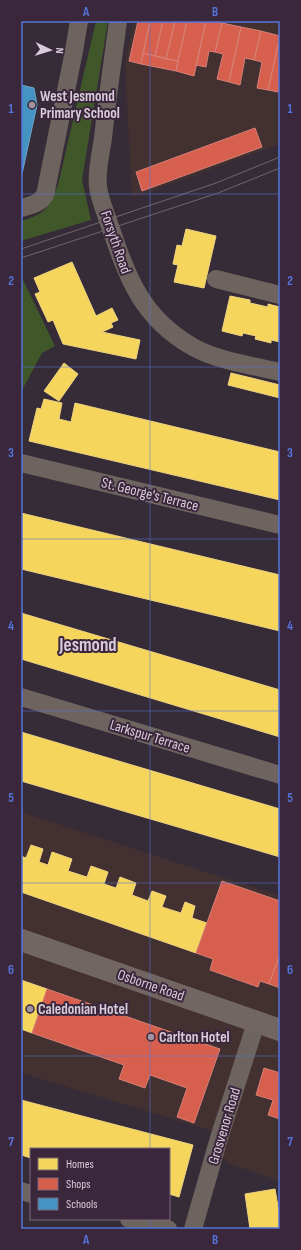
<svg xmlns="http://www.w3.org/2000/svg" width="301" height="1250" viewBox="0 0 301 1250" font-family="'Sofia Sans Condensed',sans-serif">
  <rect width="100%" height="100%" fill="#362c37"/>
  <path fill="#433030" d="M133 21H264L280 24V144L132 198 125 66Z
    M21 812 280 896V1181L227 1163 209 1130 21 1073Z"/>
  <path fill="#3f5729" d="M96 21H108L82 180 91 220 21 241V221C48 213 46 209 58 185Z
    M21 280H23L55 346 42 353 21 392Z"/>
  <path fill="#f6d55c" stroke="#edd282" d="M186 229 216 236 204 288 174 282 178 265 173 264 177 245 182 246Z
    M72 262 96 316 112 308 118 320 111 323 113 327 102 332 140 340 136 359 63 344 53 320 48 322 35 294 40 292 34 278Z
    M230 296 250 300V303L268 307V304L280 307V342L271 340V343L255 339 256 336 243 333 242 336 222 331Z
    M64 363 78 374 59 401 44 391Z
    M231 373 280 385V398L228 385Z
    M44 399 62 403 59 419 71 422 75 403 280 452V500L29 441 37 408 41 409Z
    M21 513 280 575V631L21 569Z
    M21 613 280 690V737L21 659Z
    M21 732 280 809V857L21 781Z
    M31 845 43 849 39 862 48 865 52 852 72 859 68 871 87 877 91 866 108 872 104 884 116 888 120 877 136 883 132 895 148 901 152 891 166 896 162 907 181 913 185 902 195 906 192 918 207 923 196 953 21 892V856L26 858Z
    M21 980 47 989 32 1033 21 1029Z
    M21 1100 193 1145 179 1197 169 1194V1149H31V1158L21 1155Z
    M275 1189 280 1218V1229H250L245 1194Z"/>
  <path fill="#d6604d" stroke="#d78077" d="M138 21H150L141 64 129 61Z
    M150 21H163L155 56 143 53Z
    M163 21H175L166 59 155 56Z
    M175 21H187L178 61 166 59Z
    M187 21H206L194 76 176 71Z
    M206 21 222 23 215 52 209 51 206 67 196 65Z
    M222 23 241 27 229 82 217 79 223 54 215 52Z
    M241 27 261 31 254 60 245 58 240 85 229 82Z
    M261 31 280 36 268 90 257 88 262 62 254 60Z
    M280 36V83L278 92 268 90Z
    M143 53 178 61 176 71 141 64Z
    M255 128 262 147 142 191 136 172Z
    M222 881 280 901V954L269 984 260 981 258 987 210 970 213 959 196 953Z
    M280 954V988L269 984Z
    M47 989 220 1049 194 1123 177 1117 187 1088 150 1075 145 1088 119 1079 124 1065 32 1033Z
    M264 1068 280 1073V1119L268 1115 273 1100 256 1095Z"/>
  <path fill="#4393c3" stroke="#70a4ca" d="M21 85 34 88 37 105 22 174H21Z"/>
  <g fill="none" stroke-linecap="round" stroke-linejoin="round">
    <path stroke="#6e645f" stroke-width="18" d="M118 21C113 60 107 99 103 138 101 153 96 171 98 186 99 198 106 214 110 226 128 279 142 318 193 347 215 360 254 366 280 372
      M21 208C31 205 39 204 45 195L74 51 79 21
      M216 279 280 295
      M21 463 280 525
      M21 697 280 775
      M21 1191 31 1194
      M129 1219 168 1229
      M193 1229 219 1138 256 1023"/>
    <path stroke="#726662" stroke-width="22" d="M21 940 280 1030"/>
    <path stroke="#6f6769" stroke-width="1" d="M21 249 216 183 280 157
      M21 258 218 193 280 168"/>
  </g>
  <path fill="none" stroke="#5574d9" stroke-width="1" stroke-opacity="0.55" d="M150 21V1149M21 194H280M21 367H280M21 539H280M21 711H280M21 883H280M21 1056H280M150 1219V1229"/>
  <g fill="#a094a1" stroke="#3a273c" stroke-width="1.5">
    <circle cx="32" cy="105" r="4"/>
    <circle cx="30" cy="1009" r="4"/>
    <circle cx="151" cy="1037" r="4"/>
  </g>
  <g text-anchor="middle" stroke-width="4" stroke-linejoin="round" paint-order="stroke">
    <g font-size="15" font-weight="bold" fill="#d9ccda" stroke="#3a273c" text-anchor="start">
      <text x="40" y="101">West Jesmond<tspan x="40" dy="17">Primary School</tspan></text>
      <text x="38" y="1014">Caledonian Hotel</text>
      <text x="159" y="1042">Carlton Hotel</text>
    </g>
    <g font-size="15" fill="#d9ccda" stroke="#3a273c">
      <text transform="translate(116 242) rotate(71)" y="5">Forsyth Road</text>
      <text transform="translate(150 494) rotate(14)" y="5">St. George's Terrace</text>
      <text transform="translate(150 736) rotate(17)" y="5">Larkspur Terrace</text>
      <text transform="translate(151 985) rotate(19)" y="5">Osborne Road</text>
      <text transform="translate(224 1126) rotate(-73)" y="5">Grosvenor Road</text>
    </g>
    <g font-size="19" font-weight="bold" fill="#d9ccda" stroke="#3a273c">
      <text x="88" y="651">Jesmond</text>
    </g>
  </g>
  <rect width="301" height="1250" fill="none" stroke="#3a273c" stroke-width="44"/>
  <rect x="30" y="1148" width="140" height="72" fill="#3a273c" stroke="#7a697b"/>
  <rect x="38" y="1158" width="20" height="12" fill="#f6d55c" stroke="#7a697b"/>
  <text x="66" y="1168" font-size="12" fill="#d9ccda">Homes</text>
  <rect x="38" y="1178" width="20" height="12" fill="#d6604d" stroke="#7a697b"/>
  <text x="66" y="1188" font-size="12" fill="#d9ccda">Shops</text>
  <rect x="38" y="1198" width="20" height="12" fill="#4393c3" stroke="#7a697b"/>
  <text x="66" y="1208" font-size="12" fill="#d9ccda">Schools</text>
  <g transform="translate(50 50) rotate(94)" stroke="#3a273c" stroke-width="3" paint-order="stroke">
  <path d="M0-3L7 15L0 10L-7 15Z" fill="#d9ccda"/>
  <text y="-6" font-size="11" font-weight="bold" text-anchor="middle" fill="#d9ccda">N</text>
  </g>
  <rect x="22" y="22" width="257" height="1206" fill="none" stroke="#5574d9" stroke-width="1.5"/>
  <g font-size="13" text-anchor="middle" font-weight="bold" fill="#5574d9">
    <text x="86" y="16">A</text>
    <text x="215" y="16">B</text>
    <text x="11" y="113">1</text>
    <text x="290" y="113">1</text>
    <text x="11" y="285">2</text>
    <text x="290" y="285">2</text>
    <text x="11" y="457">3</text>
    <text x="290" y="457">3</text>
    <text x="11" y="630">4</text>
    <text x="290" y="630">4</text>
    <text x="11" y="802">5</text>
    <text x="290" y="802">5</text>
    <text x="11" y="974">6</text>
    <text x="290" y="974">6</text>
    <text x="11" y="1146">7</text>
    <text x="290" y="1146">7</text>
    <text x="86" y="1244">A</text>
    <text x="215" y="1244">B</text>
  </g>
</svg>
